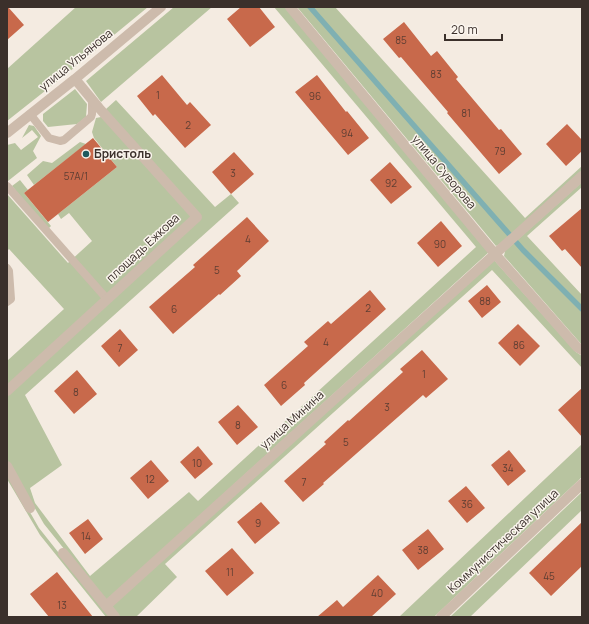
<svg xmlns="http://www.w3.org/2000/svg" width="589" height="624" viewBox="0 0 589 624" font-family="Manrope,sans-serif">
  <rect width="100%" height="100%" fill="#f4ebe1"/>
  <path fill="#b8c4a0" d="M76 7H148L69 72 7 121V69Z
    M174 7H212L101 102 86 81Z
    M274 7H285L489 252 106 601 44 524 7 460V361L64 309 9 249 7 251V194L68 263 92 241 69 213 61 219 58 214 117 167 94 138 92 132 96 118 101 117 106 109 116 100 215 207 231 194 239 203 25 395 62 465 30 488 35 503 90 576 189 492 198 501 476 247Z
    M297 7H335L525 218 582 166V172L502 243 496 246Z
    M75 89 87 104 86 117 77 124 48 127 43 121V114Z
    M29 125 34 126 41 136 33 151 37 158 8 181 7 180V145L15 143 21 150 38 137 32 130 22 138Z
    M80 142 86 144 34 185 27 175 43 161 52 163Z
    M20 180 28 190 24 193 51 226 48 229 12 186Z
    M582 182V187L527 236 582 295V345L504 256 505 251Z
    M494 260 576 352 582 356V368L492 270 165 564 177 577 136 617H120L111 605Z
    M582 444V477L434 617H399Z
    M7 472 39 528 70 567 110 617H106L40 535 7 479Z
    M582 492V510L470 617H450Z"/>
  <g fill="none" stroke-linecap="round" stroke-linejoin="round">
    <path stroke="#7fb0b2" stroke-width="5.5" d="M310 7 523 250 582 309"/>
  </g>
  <path fill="#c8694b" d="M7 7H8L24 25 7 40Z
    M241 7H259L275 27 250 47 227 19Z
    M404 22 431 56 437 51 458 77 456 79 499 130 501 129 522 154 499 174 447 113 448 112 401 57 399 58 383 39Z
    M162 75 187 105 190 102 211 125 185 148 155 114 153 116 137 96Z
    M317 75 346 112 347 111 369 138 348 155 295 92Z
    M567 124 582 140V151L566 166 546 144Z
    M93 138 117 167 48 222 24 193Z
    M234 152 254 174 231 194 212 172Z
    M390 162 412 187 391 204 370 180Z
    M582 208V268L565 249 562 251 549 236Z
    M247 217 269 241 237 271 241 276 220 295 219 294 173 334 149 307 195 267 193 265Z
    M441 221 462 246 438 267 417 243Z
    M487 285 501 302 482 318 468 301Z
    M370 290 386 309 304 383 305 385 281 406 264 385 308 346 304 342 328 321 331 324Z
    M518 324 540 346 520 366 498 343Z
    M120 329 138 350 119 367 101 346Z
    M422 350 448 379 426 398 423 395 323 483 324 484 303 502 284 481 326 444 324 442 348 420 349 421 403 372 400 369Z
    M77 370 97 394 74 414 54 391Z
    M582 388V437L558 410Z
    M238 405 258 427 237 445 218 422Z
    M198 446 213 464 195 479 180 462Z
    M509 450 526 471 508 486 491 465Z
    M151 460 169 481 148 499 130 478Z
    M466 486 485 508 467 523 448 501Z
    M261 502 280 523 255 544 237 522Z
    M88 519 103 539 85 554 69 533Z
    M582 522V566L551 596 529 573Z
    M428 529 444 549 418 570 402 550Z
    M232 548 254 573 227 596 205 571Z
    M57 572 93 617H49L30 594Z
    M378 575 396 594 371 617H317L337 600 343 607Z"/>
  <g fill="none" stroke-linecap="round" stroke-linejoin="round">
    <path stroke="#cdbbac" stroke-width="8" d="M30 114 49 138 60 141 64 140 91 117 92 114V100
      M7 186 107 299
      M7 268 9 271 11 299 7 302"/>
    <path stroke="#cdbbac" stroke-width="10" d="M290 7 495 254 577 347 582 350
      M7 133 75 79 161 7
      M7 391 197 217 99 108 75 79
      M7 466 30 508
      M63 553 115 617
      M106 606 495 254 582 176
      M441 617 582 484"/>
  </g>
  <circle fill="#1f5a5e" stroke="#fbf5ee" stroke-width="1.5" cx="86" cy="154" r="4"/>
  <g text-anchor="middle" stroke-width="3" stroke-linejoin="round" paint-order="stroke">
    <g font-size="10" fill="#5e3e33">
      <text x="401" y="44">85</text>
      <text x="436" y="78">83</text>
      <text x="158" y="99">1</text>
      <text x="315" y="100">96</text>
      <text x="466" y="117">81</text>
      <text x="188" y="129">2</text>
      <text x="347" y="137">94</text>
      <text x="500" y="155">79</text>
      <text x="233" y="177">3</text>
      <text x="76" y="180">57А/1</text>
      <text x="391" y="187">92</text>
      <text x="248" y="243">4</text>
      <text x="440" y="248">90</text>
      <text x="217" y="274">5</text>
      <text x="485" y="305">88</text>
      <text x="368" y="312">2</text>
      <text x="174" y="313">6</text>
      <text x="326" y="346">4</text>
      <text x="519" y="349">86</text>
      <text x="120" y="352">7</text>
      <text x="424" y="378">1</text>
      <text x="284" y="389">6</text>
      <text x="76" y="396">8</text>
      <text x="387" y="411">3</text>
      <text x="238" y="429">8</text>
      <text x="346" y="446">5</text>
      <text x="197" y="467">10</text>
      <text x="508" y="472">34</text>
      <text x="150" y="483">12</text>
      <text x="304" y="486">7</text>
      <text x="467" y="508">36</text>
      <text x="258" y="527">9</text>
      <text x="86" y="540">14</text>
      <text x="423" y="554">38</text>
      <text x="230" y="576">11</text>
      <text x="549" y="580">45</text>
      <text x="377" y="597">40</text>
      <text x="62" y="609">13</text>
    </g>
    <g font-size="12" fill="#3b302b" stroke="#fbf5ee">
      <text transform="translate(76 60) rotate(-39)" y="4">улица Ульянова</text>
      <text transform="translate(444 172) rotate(50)" y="4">улица Суворова</text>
      <text transform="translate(143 248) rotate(-43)" y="4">площадь Ежкова</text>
      <text transform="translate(292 420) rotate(-42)" y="4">улица Минина</text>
      <text transform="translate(503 541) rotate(-43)" y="4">Коммунистическая улица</text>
    </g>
    <g font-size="12" font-weight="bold" fill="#3b302b" stroke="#fbf5ee" text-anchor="start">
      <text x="94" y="158">Бристоль</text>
    </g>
  </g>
  <rect width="589" height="624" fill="none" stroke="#3b302b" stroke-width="16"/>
  <path d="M445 34v6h57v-6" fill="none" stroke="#3b302b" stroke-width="2"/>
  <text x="451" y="34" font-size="12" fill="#3b302b" stroke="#fbf5ee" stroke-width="3" paint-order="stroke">20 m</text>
</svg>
